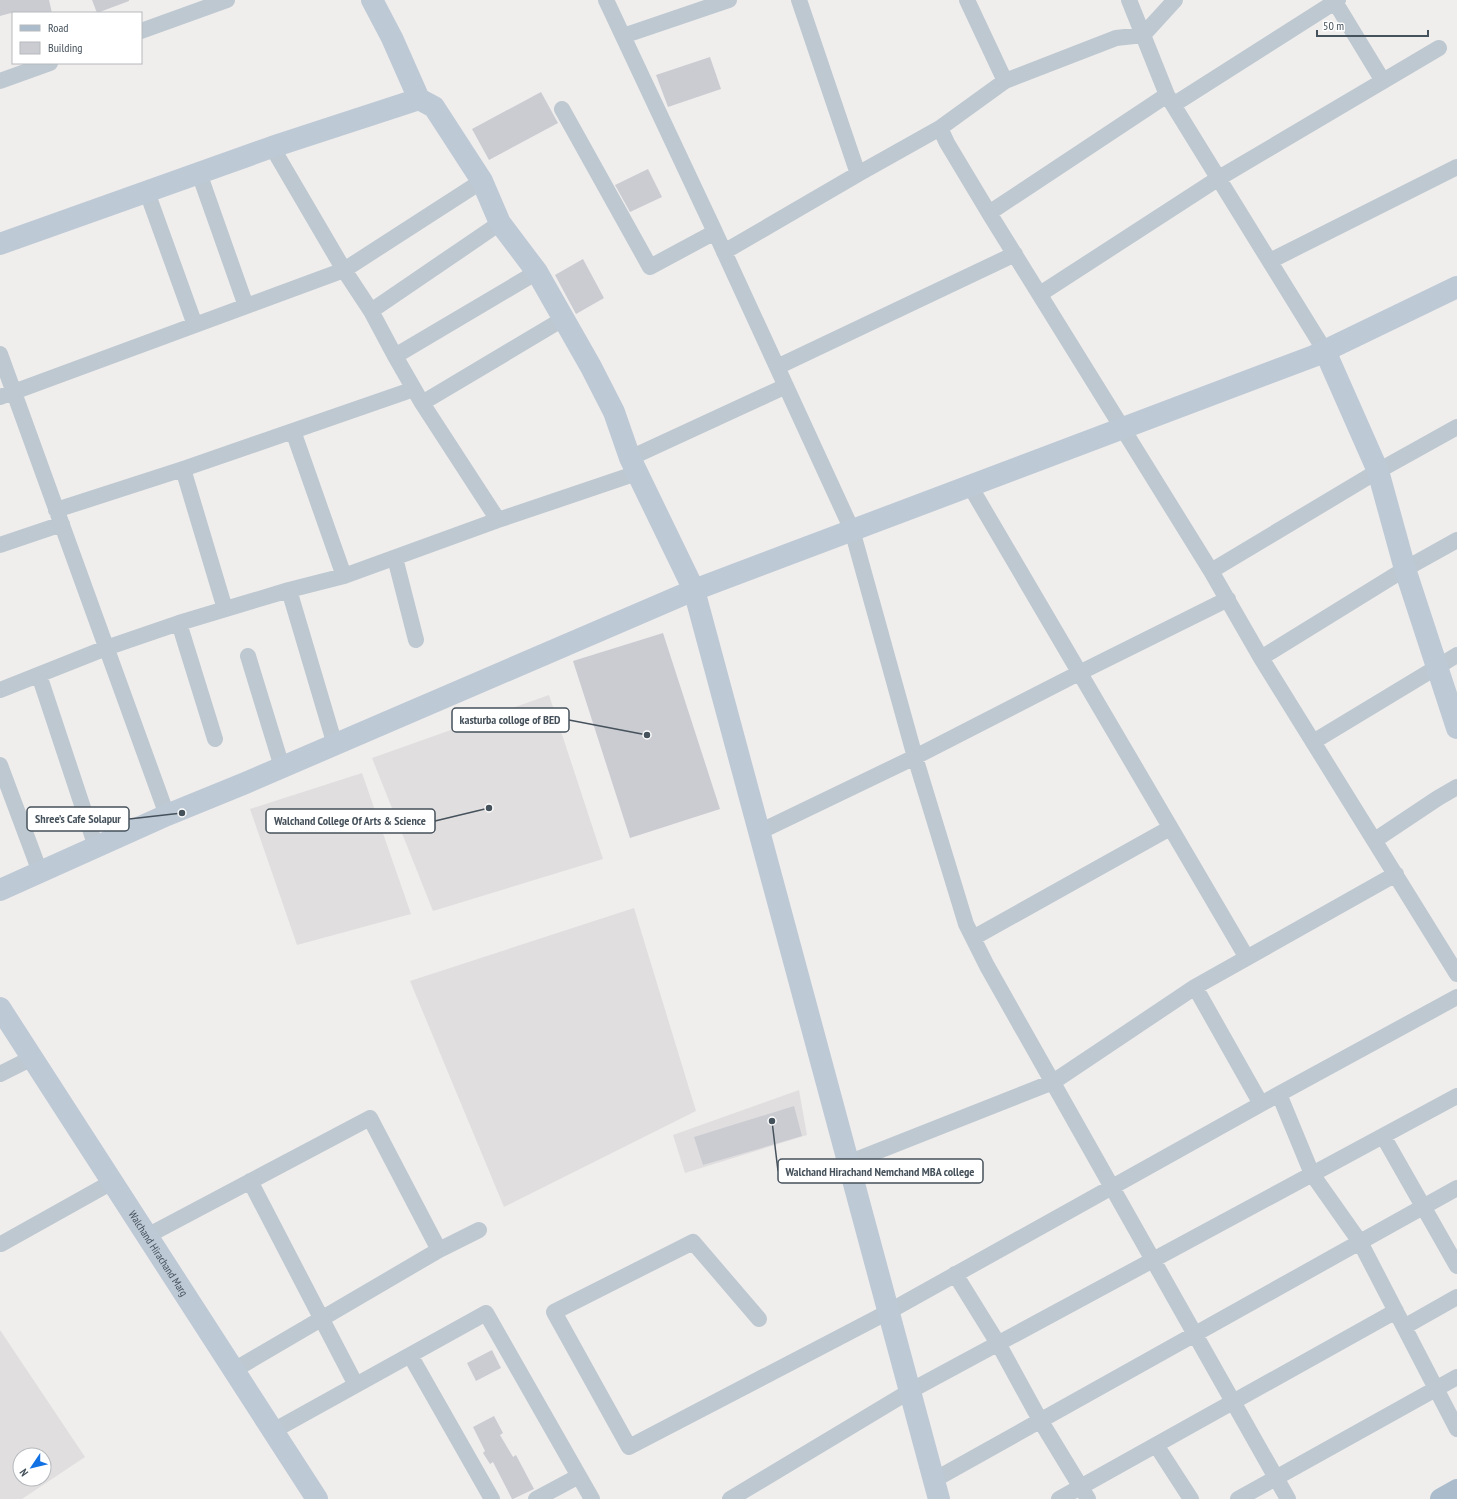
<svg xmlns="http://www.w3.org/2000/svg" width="1457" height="1499" viewBox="0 0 1457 1499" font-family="'PT Sans Narrow',sans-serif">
  <rect width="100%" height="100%" fill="#f0eded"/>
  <path fill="#e1dedf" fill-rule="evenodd" d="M549 695 603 859 433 911 372 758Z
    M362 773 411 914 297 945 250 809Z
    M634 908 696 1111 504 1207 410 981Z
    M799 1090 807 1135 685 1173 673 1135Z
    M0 1330 85 1457 22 1499H0ZM20 1455H44V1479H20Z"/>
  <path fill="#caccd2" d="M0 0H49L52 13H11L0 16Z
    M92 0H129V1L97 13Z
    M710 57 721 89 668 107 656 75Z
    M541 92 558 123 489 160 472 129Z
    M648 169 662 197 630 212 615 185Z
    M583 259 604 298 576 314 555 275Z
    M663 633 720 809 630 838 573 661Z
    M794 1106 802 1136 703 1165 694 1137Z
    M492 1350 501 1368 476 1381 467 1363Z
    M494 1416 503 1433 500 1435 513 1457 516 1455 534 1489 513 1499H512L493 1462 490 1464 483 1453 485 1451 473 1427Z"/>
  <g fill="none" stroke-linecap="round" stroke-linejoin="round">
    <path stroke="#bdc8d0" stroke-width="16" d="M606 0 715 232
      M799 0 858 174 940 128 1005 81 1116 38 1143 35 1175 0
      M967 0 1005 81
      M1129 0 1167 95 1325 351
      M1335 2 1383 81
      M141 31 227 0
      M623 36 729 0
      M0 81 50 63
      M1167 95 989 213 1211 571 1261 658 1457 974
      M1173 105 1338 0
      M562 109 650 267 715 232 852 530 915 757 966 924 987 966 1288 1499
      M940 128 947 143 989 213
      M272 147 344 270 371 311 395 356 422 403 498 520
      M199 173 246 306
      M147 192 195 325
      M724 252 858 174
      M1270 261 1457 167
      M1040 294 1219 178 1439 48
      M371 311 500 223
      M0 354 167 815
      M395 356 537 272
      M777 367 1015 254
      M0 397 344 270 482 181
      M422 403 563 319
      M293 431 344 576
      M630 458 786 386
      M183 469 225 609
      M970 486 1247 958
      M56 510 183 469 414 389
      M0 545 62 524
      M395 558 416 640
      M1211 571 1378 471 1457 427
      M289 590 335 745
      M179 623 215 739
      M248 656 282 767
      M1261 658 1405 569 1457 540
      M39 675 96 847
      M0 690 106 648 179 623 289 590 344 576 498 520 637 473
      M1313 742 1457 655
      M0 765 40 872
      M759 832 915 757 1079 673 1228 599
      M1375 840 1438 798 1457 787
      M973 938 1170 828
      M0 1074 32 1058
      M1261 1104 1195 987 1396 874
      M1383 1136 1457 1266
      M848 1163 1053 1082 1195 987
      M250 1181 356 1385
      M1457 1188 1360 1242 1457 1429
      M147 1236 370 1118 439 1250 234 1370
      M1 1244 112 1182
      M439 1250 479 1230
      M955 1274 999 1345 1040 1420 1088 1499
      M759 1319 693 1242 554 1312 629 1447 888 1312 1279 1094 1457 997
      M1404 1327 1457 1297
      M410 1355 492 1499
      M273 1431 486 1313 592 1499
      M1156 1445 1191 1499
      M934 1480 1360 1242 1312 1174 1279 1094
      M536 1499 579 1476
      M730 1499 910 1391 1457 1096
      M1059 1499 1396 1311
      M1238 1499 1457 1377"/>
    <g stroke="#bdc9d5" stroke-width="22">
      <path d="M372 0 392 38 419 99 434 107 482 181 500 223 537 272 591 367 614 412 630 458 694 590 939 1499"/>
      <path d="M0 244 272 147 419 99"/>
      <path d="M1325 351 1378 471 1405 569 1457 728"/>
      <path d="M0 890 167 815 243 784 694 590 1314 356 1457 287"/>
      <path id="s1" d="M0 1008 317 1499"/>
    </g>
    <path stroke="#abbdcd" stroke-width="22" d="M1441 1499 1457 1490"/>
  </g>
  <g text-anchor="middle" stroke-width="3.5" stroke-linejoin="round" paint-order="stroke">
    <g font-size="11" fill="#45515b" stroke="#fff">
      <text dy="4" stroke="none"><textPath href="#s1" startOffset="292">Walchand Hirachand Marg</textPath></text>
    </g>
  </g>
  <path fill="none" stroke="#45515b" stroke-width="1.5" d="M647 735L569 720M182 813L129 819M489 808L435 821M772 1121L778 1171"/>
  <g fill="#45515b" stroke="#fff" stroke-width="1.5">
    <circle cx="647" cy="735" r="4"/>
    <circle cx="182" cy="813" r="4"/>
    <circle cx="489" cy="808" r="4"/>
    <circle cx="772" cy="1121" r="4"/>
  </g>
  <g fill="#fff" stroke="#45515b" stroke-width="1.5">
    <rect x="452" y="708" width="117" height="24" rx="4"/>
    <rect x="27" y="807" width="102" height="24" rx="4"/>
    <rect x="266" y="809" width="169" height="24" rx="4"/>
    <rect x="778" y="1159" width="205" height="24" rx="4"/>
  </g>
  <g font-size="12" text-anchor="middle" font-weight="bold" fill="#45515b">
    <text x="510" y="724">kasturba colloge of BED</text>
    <text x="78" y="823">Shree’s Cafe Solapur</text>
    <text x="350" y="825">Walchand College Of Arts &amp; Science</text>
    <text x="880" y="1176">Walchand Hirachand Nemchand MBA college</text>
  </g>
  <rect x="12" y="12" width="130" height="52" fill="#ffffff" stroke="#b5b9bd"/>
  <rect x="20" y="25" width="20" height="6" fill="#abbdcd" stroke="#b5b9bd"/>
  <text x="48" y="32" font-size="12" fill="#45515b">Road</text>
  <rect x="20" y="42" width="20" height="12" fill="#caccd2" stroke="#b5b9bd"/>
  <text x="48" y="52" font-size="12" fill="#45515b">Building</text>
  <g transform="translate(32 1467) rotate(235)"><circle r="19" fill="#ffffff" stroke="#b5b9bd"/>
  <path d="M0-3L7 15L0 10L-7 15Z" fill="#1272e4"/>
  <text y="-6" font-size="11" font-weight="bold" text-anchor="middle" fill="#45515b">N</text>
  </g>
  <path d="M1317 30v6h111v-6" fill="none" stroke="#45515b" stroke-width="2"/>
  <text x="1323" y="30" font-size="12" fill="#45515b" stroke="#ffffff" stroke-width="3" paint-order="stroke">50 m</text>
</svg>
